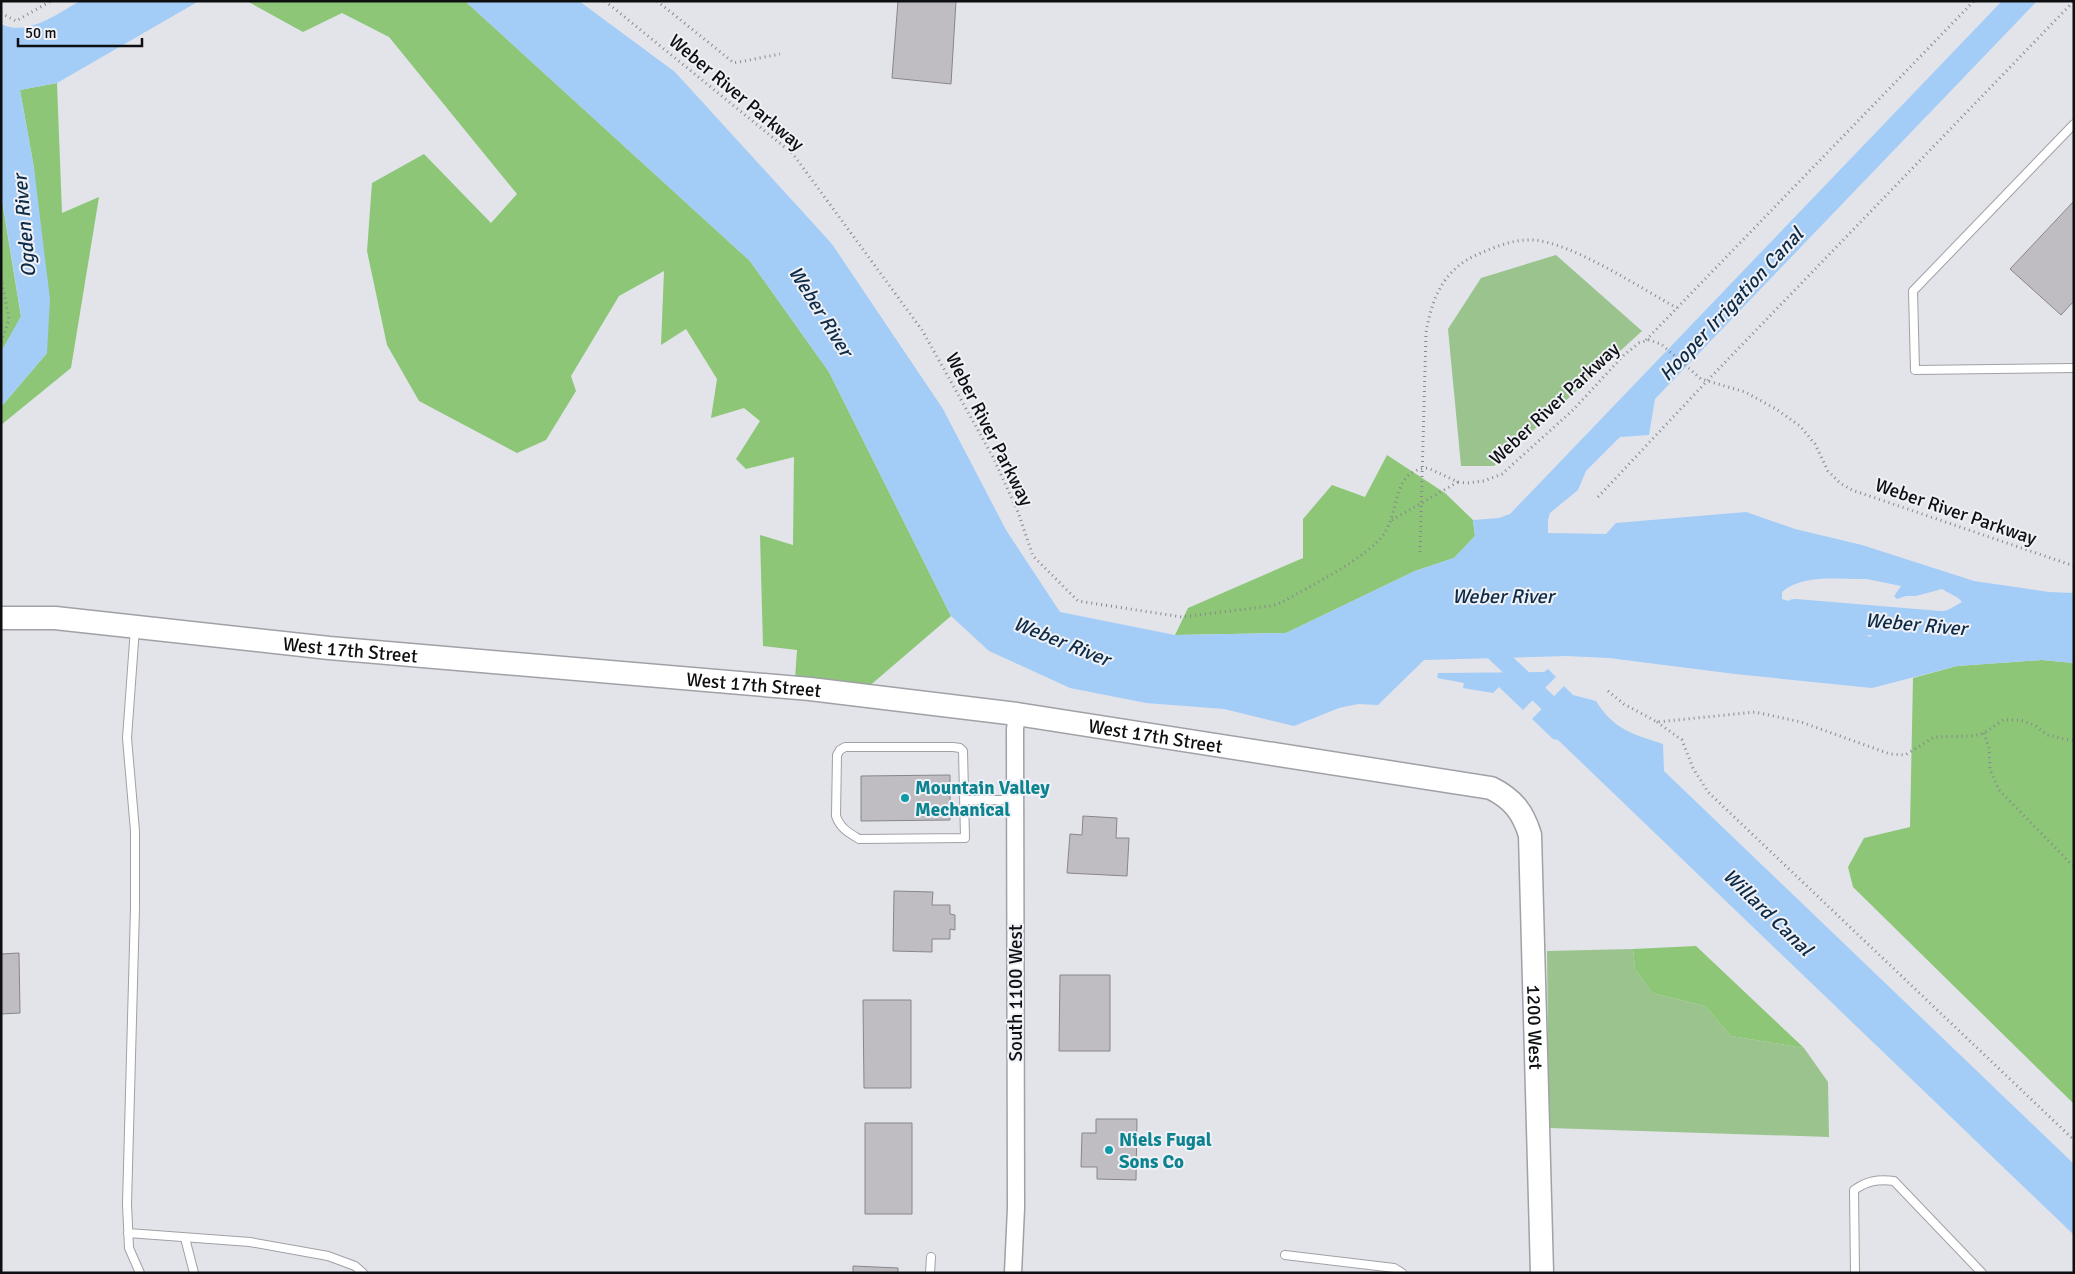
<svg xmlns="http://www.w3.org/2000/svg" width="2075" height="1274" viewBox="0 0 2075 1274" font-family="Signika,sans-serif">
  <rect width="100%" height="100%" fill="#e2e4ea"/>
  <path fill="#9bc38d" d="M1556 255 1642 331 1494 466H1461L1448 329 1481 278Z
    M1633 949 1635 969 1652 993 1705 1006 1731 1036 1804 1048 1828 1082 1829 1137 1549 1128 1547 951Z"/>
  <path fill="#8cc676" d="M247 1H465L750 261 829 372 951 616 867 688 795 679 797 650 763 646 760 535 793 545 794 457 746 469 736 459 760 421 744 408 711 418 717 379 686 329 661 345 664 271 619 296 571 376 576 391 546 440 517 453 419 401 387 345 367 251 372 183 424 154 491 223 517 194 389 37 342 13 303 32Z
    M57 83 62 213 99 197 71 368 1 425V407L47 353 34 168 20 90Z
    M1 194 21 317 1 352Z
    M1387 455 1445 493 1473 520 1475 536 1454 558 1415 571 1286 633 1175 635 1188 608 1303 558V519L1332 485 1365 497Z
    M2042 660 2074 663V1104L1853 887 1848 867 1864 838 1910 827 1913 678 1957 666Z
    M1696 946 1804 1048 1731 1036 1705 1006 1652 993 1635 969 1633 949Z"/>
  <path fill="#a3ccf7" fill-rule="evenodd" d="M80 1H199L57 83 20 90 34 168 50 299 47 353 1 407V352L21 316 1 192V24C27 37 57 14 80 1Z
    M465 1H579L675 72 832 244 943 409 1006 530 1060 612 1175 635 1286 633 1415 571 1454 558 1475 536 1473 520 1499 518 1510 514 2002 1H2037L1655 399 1649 435 1620 437 1586 471 1578 490 1550 513 1548 520V533L1606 534 1616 523 1746 512 1795 529 1862 545 1974 581 2049 592 2074 593V663L2042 660 1957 666 1872 688 1735 674 1609 658 1566 656 1424 660 1378 705 1358 704 1339 708 1294 726 1224 709 1146 703 1070 688 989 651 951 616 829 372 750 261ZM1867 579 1901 586 1894 596 1897 599 1906 596H1916L1942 589C1949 594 1958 596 1962 602L1948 610 1929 614 1905 625H1885L1876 634 1870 637 1845 626 1828 612 1804 602H1791L1782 599V592C1804 573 1840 580 1867 579Z
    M1548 669 1556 677 1523 710 1499 687 1493 693 1463 688 1464 683 1437 678 1438 673 1544 672Z
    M1564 686 1573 695 1596 701C1614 730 1633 734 1663 744L1664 771 2074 1164V1235L1558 740 1553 739 1532 719Z"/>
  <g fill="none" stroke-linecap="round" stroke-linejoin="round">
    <path stroke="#a3ccf7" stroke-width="18" d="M1485 643 1564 718"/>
    <path stroke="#a3ccf7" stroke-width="30" d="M1795 614 1951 627"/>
  </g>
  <path fill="#bfbdc2" stroke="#88868b" d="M898 1H956L951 84 892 78Z
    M2074 201V301L2061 315 2010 269Z
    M950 775V820L861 821V776Z
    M1083 816 1117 818 1116 838H1129L1127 876 1067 873 1070 834 1082 835Z
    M894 891 933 892 932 905H950V914L955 915V930L950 929V939H932V952L893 951Z
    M19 953 20 1013 1 1014V954Z
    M1060 975H1110V1051H1059Z
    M863 1000H911V1088H864Z
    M1096 1119H1137L1136 1180 1097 1179V1167H1081L1082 1133H1096Z
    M865 1123H912V1214H865Z
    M853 1266 898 1268V1273H853Z"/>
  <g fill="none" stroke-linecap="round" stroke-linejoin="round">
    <g stroke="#9fa1a6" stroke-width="10">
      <path id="lane" d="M2074 124 1913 291 1915 370 2074 368
        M135 628 127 738 135 831V908L127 1204 129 1248 140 1273
        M845 747H953L960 748 963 751 965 838 859 839C849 833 840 828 836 816L837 755 840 750Z
        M964 800H1015
        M128 1233 250 1242 328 1256 355 1266 363 1273
        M185 1238 194 1273
        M1285 1255 1394 1268 1402 1273
        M930 1273 931 1257
        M1855 1273 1854 1190C1867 1181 1877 1179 1894 1181L1982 1273"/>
    </g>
    <g stroke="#9fa1a6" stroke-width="19">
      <path id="street" d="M1013 1273 1016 1208 1015 729 1017 714"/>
    </g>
    <g stroke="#9fa1a6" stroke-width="25">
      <g id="secondary">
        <path id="s1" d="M1 618H55L329 648 810 689 1017 714 1491 788C1513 799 1523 812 1530 835L1542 1273"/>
      </g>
    </g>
    <path stroke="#87898d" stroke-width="3" stroke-dasharray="1 4" stroke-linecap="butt" d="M605 1 793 154 922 330 993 457 1018 512 1033 556 1078 601 1182 617 1270 606 1281 603C1309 586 1369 558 1385 532 1400 509 1392 470 1428 468L1458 482 1467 483 1484 481 1502 474 1573 410 1624 355 1639 343 1649 340 1661 344 1701 379 1745 392 1776 409 1800 426 1815 444 1828 471 1840 483 1852 490 2074 566
      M657 1 734 63 780 54
      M1 13 16 21 51 1
      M1 278 9 319 1 344
      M1646 340 1974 1
      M1598 497 1707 381 2074 1
      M1392 520 1458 482
      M1420 552 1426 333C1432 296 1445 267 1481 253 1497 246 1515 239 1533 240 1571 242 1642 289 1677 308
      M1608 691 1624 704 1657 722 1755 712 1801 722 1890 754 1905 755 1934 737 1974 736 1984 733 2003 720H2021L2036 726 2047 735 2074 741
      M1657 722 1682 740 1693 768 1708 792 2074 1140
      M1984 733 1989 748 1990 770 1999 790 2074 867"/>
    <use href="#lane" stroke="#fff" stroke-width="8"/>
    <use href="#street" stroke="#fff" stroke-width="16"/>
    <use href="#secondary" stroke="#fff" stroke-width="22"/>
  </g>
  <g fill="#0f9aa8" stroke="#eff1f7" stroke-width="2">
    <circle cx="905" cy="798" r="5"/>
    <circle cx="1109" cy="1150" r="5"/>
  </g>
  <g text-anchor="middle" stroke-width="4" stroke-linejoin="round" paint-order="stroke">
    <g font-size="19" fill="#0e0f11" stroke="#eff1f7">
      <text transform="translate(737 92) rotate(40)" y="7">Weber River Parkway</text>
      <text transform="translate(1554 403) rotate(-43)" y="7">Weber River Parkway</text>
      <text transform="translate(990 429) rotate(63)" y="7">Weber River Parkway</text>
      <text transform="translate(1956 511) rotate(19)" y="7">Weber River Parkway</text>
      <text dy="7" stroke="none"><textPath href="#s1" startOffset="351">West 17th Street</textPath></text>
      <text dy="7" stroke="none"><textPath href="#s1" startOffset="756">West 17th Street</textPath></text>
      <text dy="7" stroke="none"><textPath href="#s1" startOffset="1161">West 17th Street</textPath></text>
      <text transform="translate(1015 993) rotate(-90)" y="7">South 1100 West</text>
      <text dy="7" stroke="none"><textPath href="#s1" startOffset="1756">1200 West</textPath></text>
    </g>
    <g font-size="19" font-weight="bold" fill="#0d838f" stroke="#eff1f7" text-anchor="start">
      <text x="915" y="794">Mountain Valley<tspan x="915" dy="22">Mechanical</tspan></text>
      <text x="1119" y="1146">Niels Fugal<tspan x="1119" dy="22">Sons Co</tspan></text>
    </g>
    <g font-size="20" font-style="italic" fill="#0d2b46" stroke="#eff1f7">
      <text transform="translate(24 226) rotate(-95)" y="7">Ogden River</text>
      <text transform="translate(1731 304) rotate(-47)" y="7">Hooper Irrigation Canal</text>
      <text transform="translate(821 311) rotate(58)" y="7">Weber River</text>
      <text x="1503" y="603">Weber River</text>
      <text transform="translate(1916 624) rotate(5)" y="7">Weber River</text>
      <text transform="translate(1062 641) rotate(22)" y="7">Weber River</text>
      <text transform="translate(1768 912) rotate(44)" y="7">Willard Canal</text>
    </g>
  </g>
  <rect width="2075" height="1274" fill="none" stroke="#0e0f11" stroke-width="5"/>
  <path d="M18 38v8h124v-8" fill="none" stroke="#0e0f11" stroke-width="2.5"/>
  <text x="25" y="38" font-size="15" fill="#0e0f11" stroke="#eff1f7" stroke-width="4" paint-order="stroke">50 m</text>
</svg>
